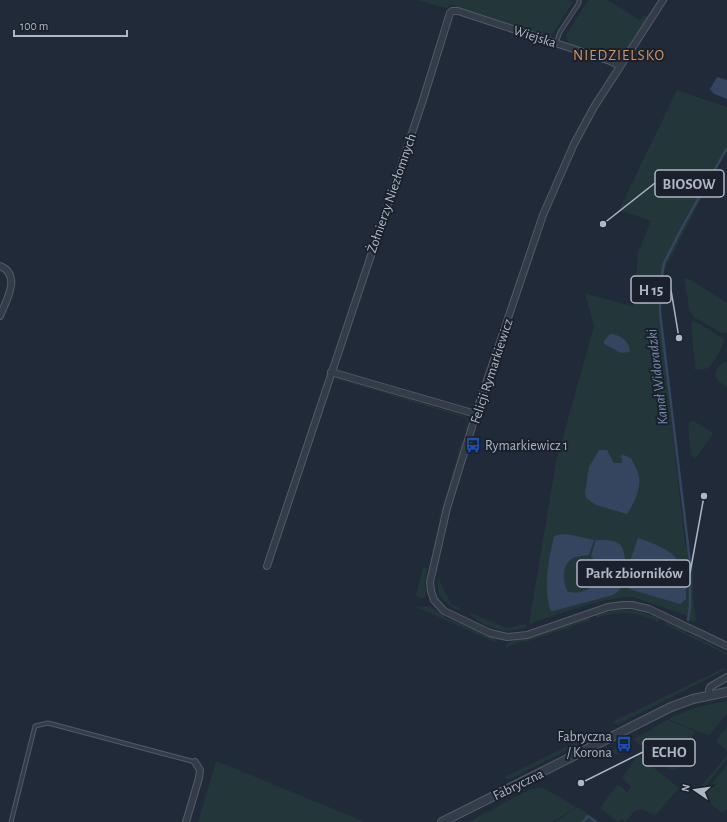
<svg xmlns="http://www.w3.org/2000/svg" width="727" height="822" viewBox="0 0 727 822" font-family="'Alegreya Sans',sans-serif">
  <rect width="100%" height="100%" fill="#212a38"/>
  <path fill="#233639" d="M418 0H568L573 2 550 38 449 4 448 8 437 6Z
    M588 0H608L640 20 644 15 647 17V19L626 52C621 56 618 58 611 57L566 43 568 41 566 35Z
    M677 90 727 107V149L664 270 658 302 685 544 693 563V596L696 622 689 620 688 616 633 597C605 596 557 615 529 624L556 462 594 326 585 293 634 307 638 252 651 221 619 210Z
    M684 279H689L727 303V333H722L695 318 690 312Z
    M693 321 698 323 724 339C724 346 713 364 708 368 705 370 699 369 695 370L691 324Z
    M725 362H727V387C714 380 710 370 725 362Z
    M338 378 465 416 468 419 467 426 469 427 465 430 467 422 466 418 340 380H337L334 385 336 380Z
    M694 421 713 433 697 457 695 458 691 455 688 427 690 422Z
    M463 437V443L439 522H438Z
    M423 567 427 568 425 584 426 594 424 598 420 599 416 595Z
    M438 577 451 604 462 609 458 610C442 602 436 596 438 577Z
    M417 606 431 607 446 618 495 638 497 643 416 607Z
    M625 609 641 612 659 618 658 622C636 612 620 610 597 618L596 615 608 612Z
    M469 612 506 628 526 624V628C520 629 514 631 507 631 498 631 473 621 469 612Z
    M589 617 591 620 526 642 522 641 505 648 507 644 511 641 529 638Z
    M665 621 686 631 685 633 691 635V634L727 653V655L664 624Z
    M724 668 725 670 617 725 612 722Z
    M727 701V714L709 736 670 720 669 718 697 707Z
    M668 719 670 721 695 731 690 740V754L679 768 674 771 669 769 633 739 651 730Z
    M727 727V751L716 741Z
    M594 733 591 738 508 780 505 777Z
    M627 742 631 748 616 755 612 751 599 758V757Z
    M638 755 679 788 655 816 642 809 634 811 626 822 622 819 618 822 600 808 617 785 621 786 627 792 631 787 622 777Z
    M727 755V759L705 787 702 785Z
    M216 761 361 820 364 822H198Z
    M727 765V809L723 813 696 794 698 791 707 789Z
    M542 787 576 807 553 822H468L529 790Z
    M577 807 599 822H555Z"/>
  <path fill="#35455f" d="M717 77 727 80V99L714 94 710 89Z
    M641 281 650 283 651 303 650 304H643L637 302 639 298H644L646 294 645 290 638 289V283Z
    M610 334C620 334 630 342 630 352L621 353 604 344V341Z
    M599 450H607L614 463H622L621 454 631 458C634 464 638 471 639 477 641 489 634 504 627 514L596 505 586 498 585 493 589 467Z
    M562 534 572 535 594 540 589 555C585 556 577 556 573 558 561 566 563 580 567 591 578 595 584 591 594 586 597 572 600 567 591 556L596 540C603 540 612 539 618 543 629 549 625 579 620 589 619 591 616 593 613 595L553 611 550 610C544 587 548 560 554 537L557 535Z
    M638 538C674 550 687 559 686 599L680 604 629 589 626 573Z"/>
  <g fill="none" stroke-linecap="round" stroke-linejoin="round">
    <path stroke="#35455f" stroke-width="2.5" d="M688 620 690 607V562L660 313V287L664 263 684 224 727 148
      M583 822 588 816 596 822"/>
    <g stroke="#525a66" stroke-width="5">
      <path id="service" d="M556 43 560 32 579 3V0
        M11 822 35 726 48 723 195 762"/>
    </g>
    <g stroke="#525a66" stroke-width="8">
      <path id="minor" d="M663 0 594 107 574 144 543 215 480 401 447 508 430 582 431 591 434 600 444 611 490 633 507 637 527 635 608 607 623 605H632L649 609 727 646
        M0 266C22 275 6 301 0 316
        M331 372 476 414
        M267 566 422 103 450 13 452 11H458L610 61 620 66
        M710 695 709 690 710 687 727 677
        M186 822 199 778 200 770 195 762"/>
    </g>
    <g stroke="#525a66" stroke-width="10">
      <path id="tertiary" d="M442 822 671 707 693 699 727 692"/>
    </g>
    <use href="#service" stroke="#353c49" stroke-width="3"/>
    <use href="#minor" stroke="#353c49" stroke-width="6"/>
    <use href="#tertiary" stroke="#353c49" stroke-width="8"/>
  </g>
  <defs>
    <g id="bus-bare" transform="scale(1.2)"><path d="M-5-6H5V4H4V6H2V4H-2V6H-4V4H-5ZM-3.5-4V0h7V-4ZM-3.5 1.2v1.5H-2V1.2ZM2 1.2v1.5H3.5V1.2Z" fill="#1a4fb4" stroke="#1a212d" stroke-width="2.5" paint-order="stroke"/></g>
  </defs>
  <g fill-rule="evenodd">
    <use href="#bus-bare" x="473" y="445"/>
    <use href="#bus-bare" x="624" y="744"/>
  </g>
  <g text-anchor="middle" stroke-width="4" stroke-linejoin="round" paint-order="stroke">
    <g font-size="14" fill="#afb7c5" stroke="#1a212d">
      <text transform="translate(535 36) rotate(18)" y="5">Wiejska</text>
      <text transform="translate(391 193) rotate(-71)" y="5">Żołnierzy Niezłomnych</text>
      <text transform="translate(491 371) rotate(-72)" y="5">Felicji Rymarkiewicz</text>
      <text transform="translate(518 784) rotate(-26)" y="5">Fabryczna</text>
    </g>
    <g font-size="14" fill="#afb7c5" stroke="#1a212d" text-anchor="start">
      <text x="485" y="450">Rymarkiewicz 1</text>
      <text x="612" y="741" text-anchor="end">Fabryczna<tspan x="612" dy="16">/ Korona</tspan></text>
    </g>
    <g font-size="15" letter-spacing="1" fill="#d1955e" stroke="#1a212d">
      <text x="619" y="60">NIEDZIELSKO</text>
    </g>
    <g font-size="15" font-style="italic" fill="#788cad" stroke="#1a212d">
      <text transform="translate(657 377) rotate(-97)" y="5">Kanał Widoradzki</text>
    </g>
  </g>
  <path fill="none" stroke="#afb7c5" stroke-width="1.5" d="M603 224L655 183M679 338L671 290M704 496L690 573M581 783L643 752"/>
  <g fill="#afb7c5" stroke="#1a212d" stroke-width="1.5">
    <circle cx="603" cy="224" r="4"/>
    <circle cx="679" cy="338" r="4"/>
    <circle cx="704" cy="496" r="4"/>
    <circle cx="581" cy="783" r="4"/>
  </g>
  <g fill="#1a212d" stroke="#afb7c5" stroke-width="1.5">
    <rect x="655" y="170" width="69" height="27" rx="4"/>
    <rect x="631" y="276" width="40" height="27" rx="4"/>
    <rect x="577" y="560" width="113" height="27" rx="4"/>
    <rect x="643" y="739" width="52" height="27" rx="4"/>
  </g>
  <g font-size="15" text-anchor="middle" font-weight="bold" fill="#afb7c5">
    <text x="689" y="189">BIOSOW</text>
    <text x="651" y="295">H 15</text>
    <text x="634" y="578">Park zbiorników</text>
    <text x="669" y="757">ECHO</text>
  </g>
  <g transform="translate(695 790) rotate(283)" stroke="#1a212d" stroke-width="3" paint-order="stroke">
  <path d="M0-3L7 15L0 10L-7 15Z" fill="#afb7c5"/>
  <text y="-6" font-size="11" font-weight="bold" text-anchor="middle" fill="#afb7c5">N</text>
  </g>
  <path d="M14 30v6h113v-6" fill="none" stroke="#afb7c5" stroke-width="2"/>
  <text x="20" y="30" font-size="12" fill="#afb7c5" stroke="#1a212d" stroke-width="3" paint-order="stroke">100 m</text>
</svg>
